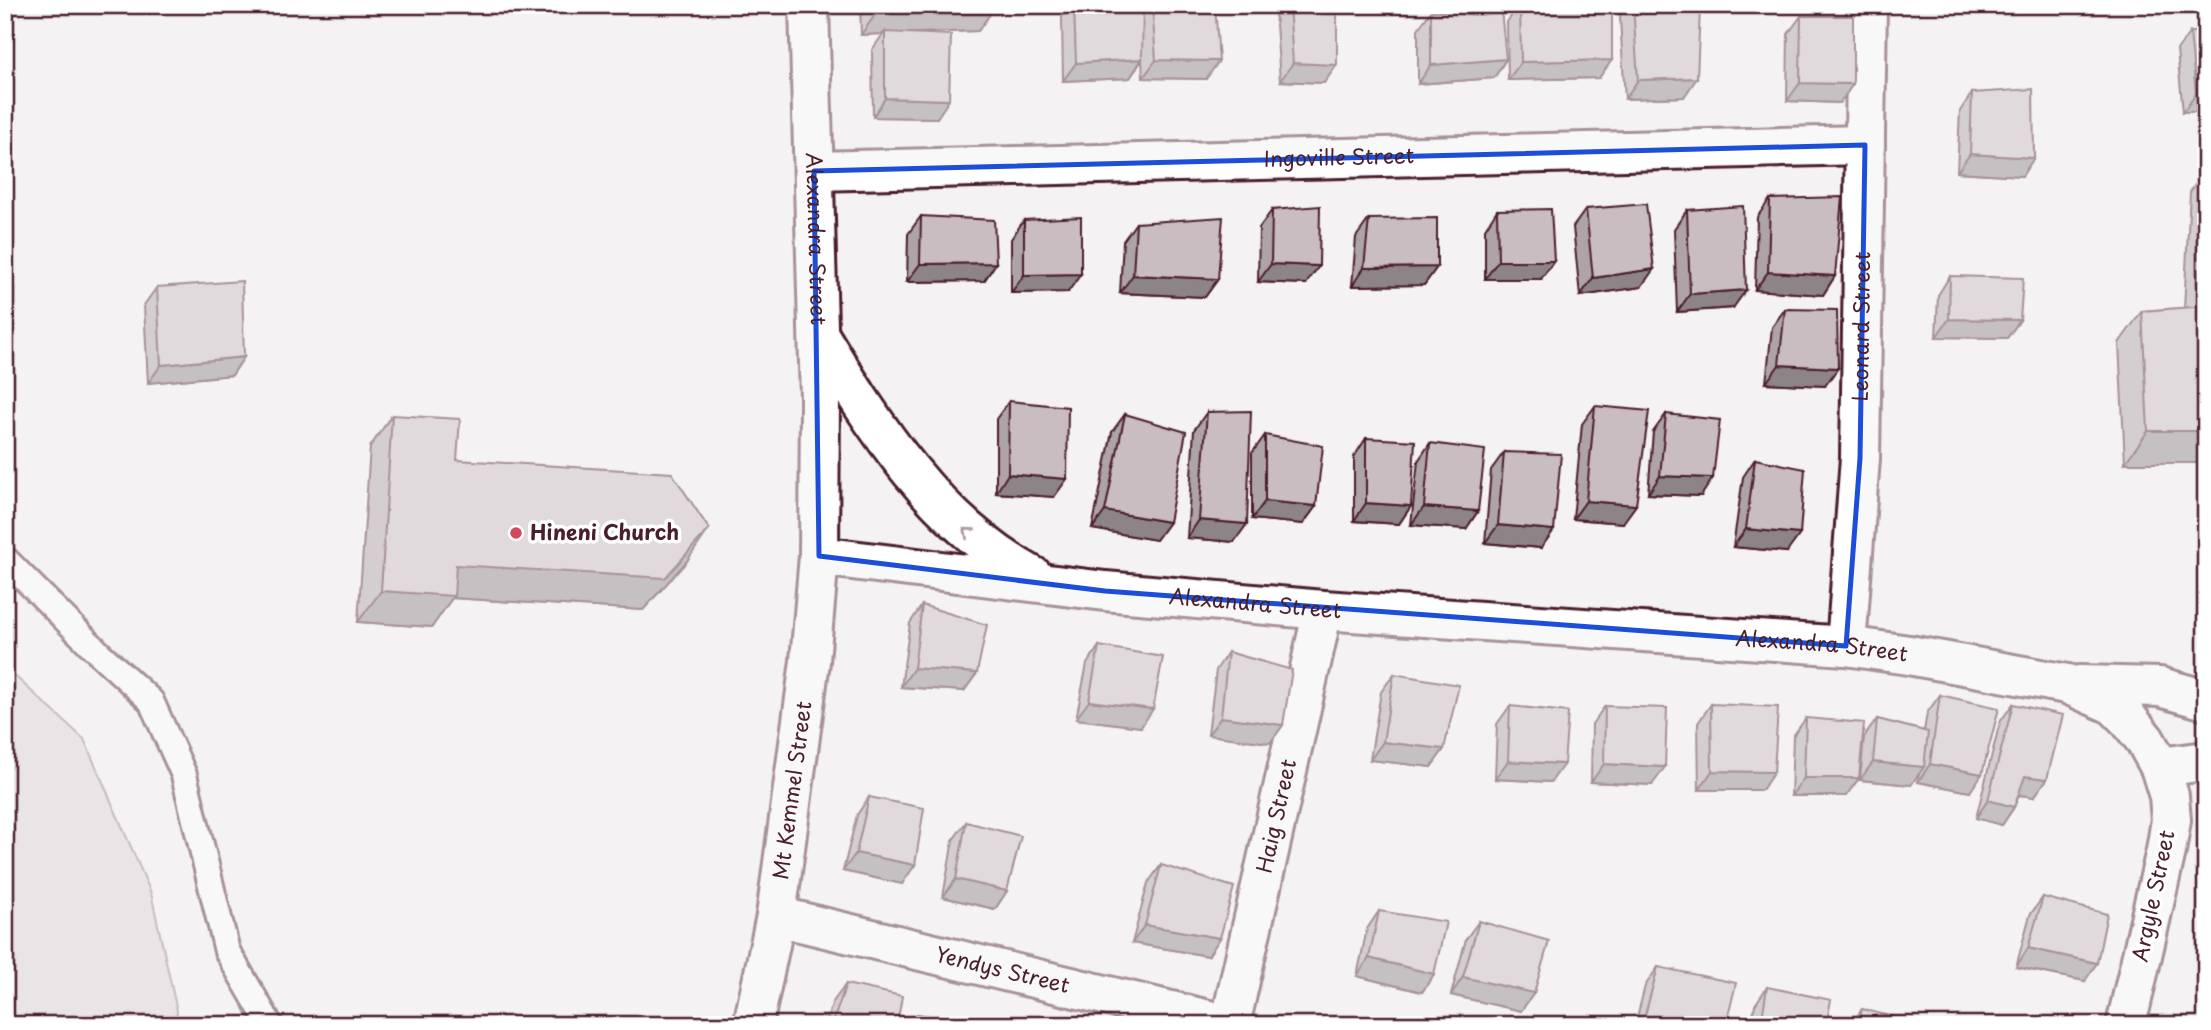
<svg xmlns="http://www.w3.org/2000/svg" width="2211" height="1030" viewBox="0 0 2211 1030" font-family="'Playpen Sans',sans-serif">
  <rect width="100%" height="100%" fill="#f4f2f2"/>
  <filter id="ink" filterUnits="userSpaceOnUse"><feTurbulence type="fractalNoise" baseFrequency=".0143" numOctaves="2"/><feDisplacementMap in="SourceGraphic" scale="14" xChannelSelector="R" yChannelSelector="G"/><feConvolveMatrix kernelMatrix="1 2 1 2 8 2 1 2 1" color-interpolation-filters="sRGB"/></filter>
  <g filter="url(#ink)">
    <path fill="#dbd2d5" stroke="#927880" stroke-width="2" d="M5 667 84 739 151 893 177 1011 175 1025H5Z"/>
    <g fill="none" stroke-linecap="round" stroke-linejoin="round">
      <g stroke="#4a1f2b" stroke-width="30">
        <path id="lane" d="M5 559 100 654 151 701 184 775 227 951 270 1025"/>
      </g>
      <g stroke="#4a1f2b" stroke-width="44">
        <g id="street">
          <path id="s1" d="M814 171 1865 145"/>
          <path id="s2" d="M1846 646 1860 458 1867 5"/>
          <path id="s3" d="M776 916 1229 1025"/>
          <path id="s4" d="M753 1025 776 916 810 661 819 556"/>
          <path id="s5" d="M1230 1025 1323 610"/>
        </g>
      </g>
      <g stroke="#4a1f2b" stroke-width="44">
        <g id="secondary">
          <path id="s6" d="M809 5 820 399 819 556 1105 591 1323 610 1846 646 1909 655 2067 684 2114 705 2129 720 2145 740 2160 767 2169 796 2171 820 2166 851 2126 1025"/>
          <path d="M819 335C876 429 934 522 1034 577"/>
          <path d="M2080 685 2160 687 2206 700"/>
          <path d="M2160 767 2206 761"/>
        </g>
      </g>
      <use href="#lane" stroke="#fff" stroke-width="24"/>
      <use href="#street" stroke="#fff" stroke-width="38"/>
      <use href="#secondary" stroke="#fff" stroke-width="38"/>
    </g>
    <path fill="#aea3a6" stroke="#4a1f2b" stroke-width="2" d="M860 5H996L978 31 910 33 937 118 873 117 872 50 883 34 861 35Z
      M1070 5H1143V8L1146 5H1215L1206 79 1143 78 1142 60 1130 78 1063 81 1062 17Z
      M1279 5H1337L1324 83 1280 81 1275 10Z
      M1519 5H1612L1599 78 1508 80 1507 22Z
      M1621 5H1678L1684 97 1625 99 1620 19Z
      M1431 11 1506 59 1494 78 1418 84V29Z
      M1801 16 1840 103 1787 101 1788 34Z
      M2190 32H2206V112H2183L2177 50Z
      M1972 93 2022 176 1957 172 1960 111Z
      M2206 169V463H2125L2119 343 2142 311 2184 308 2190 192Z
      M1770 199 1835 276 1823 295 1755 290 1757 217Z
      M1586 209 1641 287 1580 296 1573 227Z
      M1272 210 1306 284 1258 282 1259 228Z
      M1497 210 1541 279H1485V229Z
      M1687 210 1733 308 1677 312 1674 229Z
      M921 216 996 263 984 281 907 282 908 234Z
      M1369 219 1437 267 1424 285 1352 286 1356 237Z
      M1024 220 1068 292 1011 293V239Z
      M1136 223 1218 279 1205 297 1120 293 1123 241Z
      M1950 276 2020 320 2007 338 1936 337 1938 295Z
      M157 287 244 357 232 375 148 383 144 305Z
      M1785 309 1825 386 1766 383 1772 327Z
      M1009 401 1054 497 996 493V419Z
      M1595 406 1623 523 1573 519 1582 424Z
      M1207 412 1234 542 1187 538 1194 430Z
      M1125 414 1169 522 1156 540 1092 529 1112 432Z
      M1666 414 1701 496 1648 494 1653 432Z
      M392 415 457 460 687 561 643 610 452 598 432 627 358 622 370 447Z
      M1265 435 1316 506 1303 524 1252 519V453Z
      M1366 438 1411 506 1399 524 1354 521V457Z
      M1430 443 1478 511 1466 529 1411 525 1418 461Z
      M1504 452 1541 548 1485 543 1491 470Z
      M1755 459 1787 552 1733 547 1743 477Z
      M922 605 977 673 964 691 901 687 910 623Z
      M1099 646 1141 727 1076 719 1087 664Z
      M1228 652 1283 725 1270 743 1208 735 1216 670Z
      M1394 674 1444 749 1431 767 1370 760 1381 692Z
      M1940 695 1970 792 1918 782 1919 773 1911 785 1860 780 1864 737 1877 719 1924 731 1927 713Z
      M1711 704 1762 790H1699L1698 723Z
      M2013 704 2047 779 2034 797 2019 795 2014 807 2002 825 1976 818 2000 722Z
      M1510 706 1551 782 1495 779 1497 724Z
      M1605 706 1652 785 1591 782 1592 724Z
      M1806 718 1859 778 1846 796H1791L1793 736Z
      M869 797 902 884 843 871 857 815Z
      M966 822 1007 891 995 909 943 897 953 840Z
      M1161 865 1220 938 1208 956 1132 943 1148 883Z
      M2043 897 2085 981 2016 967 2030 915Z
      M1379 911 1434 974 1422 992 1357 976 1367 929Z
      M1479 921 1534 993 1521 1011 1451 995 1466 939Z
      M1658 967 1726 1025H1635L1645 986Z
      M846 984 897 1025H825L833 1002Z
      M1767 987 1826 1025H1751L1755 1005Z
      M1862 1009 1908 1025H1851Z
      M917 1014 975 1025H909Z
      M2206 1016V1025H2203L2204 1020Z"/>
    <path fill="#8d8487" stroke="#4a1f2b" stroke-width="2" d="M882 5H996L978 31 885 34V32L883 34 861 35Z
      M1142 59 1130 78 1063 81 1076 63Z
      M1506 59 1494 78 1418 84 1431 65Z
      M1156 60 1219 61 1206 79 1143 78Z
      M1612 60 1599 78 1508 80 1521 62Z
      M1293 63 1337 65 1324 83 1280 81Z
      M1697 78 1684 97 1625 99 1638 80Z
      M1800 83 1853 84 1840 103 1787 101Z
      M2196 94H2206V112H2183Z
      M885 98 949 100 937 118 873 117Z
      M1970 154 2034 158 2022 176 1957 172Z
      M1498 261H1554L1541 279H1485Z
      M996 263 984 281 907 282 920 264Z
      M1271 264 1319 266 1306 284 1258 282Z
      M1437 267 1424 285 1352 286 1364 268Z
      M1654 269 1641 287 1580 296 1593 278Z
      M1768 272 1835 276 1823 295 1755 290Z
      M1081 274 1068 292 1011 293 1024 275Z
      M1133 275 1218 279 1205 297 1120 293Z
      M1746 290 1733 308 1677 312 1690 294Z
      M1949 319 2020 320 2007 338 1936 337Z
      M244 357 232 375 148 383 161 365Z
      M1779 365 1838 368 1825 386 1766 383Z
      M2148 431H2206V463H2125Z
      M1008 474 1067 479 1054 497 996 493Z
      M1660 476 1713 478 1701 496 1648 494Z
      M1265 501 1316 506 1303 524 1252 519Z
      M1586 501 1636 505 1623 523 1573 519Z
      M1366 503 1411 506 1399 524 1354 521Z
      M1424 507 1478 511 1466 529 1411 525Z
      M1105 511 1169 522 1156 540 1092 529Z
      M1199 520 1247 524 1234 542 1187 538Z
      M1498 525 1554 530 1541 548 1485 543Z
      M709 529 687 561 643 610 452 598 432 627 358 622 381 591 456 565Z
      M1746 529 1800 534 1787 552 1733 547Z
      M914 668 977 673 964 691 901 687Z
      M1089 701 1153 709 1141 727 1076 719Z
      M1221 717 1283 725 1270 743 1208 735Z
      M1383 742 1444 749 1431 767 1370 760Z
      M1508 761 1564 764 1551 782 1495 779Z
      M1873 762 1924 767 1911 785 1860 780Z
      M1604 764 1665 767 1652 785 1591 782Z
      M1930 764 1982 774 1970 792 1918 782Z
      M1712 771 1774 772 1762 790H1699Z
      M2025 776 2047 779 2034 797 2013 794Z
      M1804 778H1859L1846 796H1791Z
      M1988 800 2014 807 2002 825 1976 818Z
      M856 853 915 865 902 884 843 871Z
      M956 879 1007 891 995 909 943 897Z
      M1145 925 1220 938 1208 956 1132 943Z
      M2028 948 2097 963 2085 981 2016 967Z
      M1369 958 1434 974 1422 992 1357 976Z
      M1463 977 1534 993 1521 1011 1451 995Z
      M1644 1019 1667 1025H1640Z"/>
    <path fill="#cabdc1" stroke="#4a1f2b" stroke-width="2" d="M1074 5H1143L1142 59 1076 63Z
      M1152 5H1215L1219 61 1156 60Z
      M1289 5H1337V65L1293 63Z
      M1520 5H1612V60L1521 62Z
      M1633 5H1678V11L1700 8 1697 78 1638 80Z
      M1501 10 1506 59 1431 65V11Z
      M1801 16H1853V84L1800 83Z
      M885 32 951 35 949 100 885 98Z
      M2190 32H2206V94H2196Z
      M2033 89 2034 158 1970 154 1972 93Z
      M1842 197 1835 276 1768 272 1770 199Z
      M1646 204 1654 269 1593 278 1586 209Z
      M1320 206 1319 266 1271 264 1272 210Z
      M1743 206 1746 290 1690 294 1687 210Z
      M1551 209 1554 261H1498L1497 210Z
      M921 216 994 220 996 263 920 264Z
      M1081 217V274L1024 275V220Z
      M1223 217 1218 279 1133 275 1136 223Z
      M1437 218V267L1364 268 1369 219Z
      M1950 276 2023 278 2020 320 1949 319Z
      M242 281 244 357 161 365 157 287Z
      M2206 297V431H2148L2142 311 2205 306Z
      M1785 309 1837 310 1838 368 1779 365Z
      M1009 401 1068 407 1067 479 1008 474Z
      M1595 406 1649 411 1636 505 1586 501Z
      M1251 411 1247 524 1199 520 1207 412Z
      M1125 414 1186 432 1169 522 1105 511Z
      M1666 414 1720 420 1713 478 1660 476Z
      M392 415 460 419 457 460 672 473 709 529 665 578 456 565 454 596 381 591Z
      M1265 435 1323 446 1316 506 1265 501Z
      M1366 438 1415 441 1411 506 1366 503Z
      M1430 443 1485 450 1478 511 1424 507Z
      M1504 452 1561 454 1554 530 1498 525Z
      M1755 459 1805 469 1800 534 1746 529Z
      M922 605 987 625 977 673 914 668Z
      M1099 646 1163 657 1153 709 1089 701Z
      M1228 652 1292 670 1283 725 1221 717Z
      M1394 674 1459 685 1444 749 1383 742Z
      M1940 695 1999 708 1982 774 1930 764Z
      M1711 704 1778 707 1774 772 1712 771Z
      M2013 704 2063 715 2047 779 2025 776 2014 807 1988 800Z
      M1510 706 1568 712 1564 764 1508 761Z
      M1605 706 1667 708 1665 767 1604 764Z
      M1806 718 1864 723 1859 778H1804Z
      M1877 719 1928 732 1924 767 1873 762Z
      M869 797 924 808 915 865 856 853Z
      M966 822 1021 836 1007 891 956 879Z
      M1161 865 1234 887 1220 938 1145 925Z
      M2043 897 2107 914 2097 963 2028 948Z
      M1379 911 1446 922 1434 974 1369 958Z
      M1479 921 1549 941 1534 993 1463 977Z
      M1658 967 1736 983 1726 1025H1667L1644 1019Z
      M846 984 902 996 897 1025H832Z
      M1767 987 1831 1000 1826 1025H1761Z
      M1862 1009 1909 1021 1908 1025H1858Z
      M917 1014 976 1022 975 1025H915Z"/>
    <defs><path id="oneway-chevron" d="M-2-3.5L2.5 0L-2 3.5" fill="none" stroke-width="1.6" stroke-linecap="round" stroke-linejoin="round" transform="scale(1.75)"/></defs>
    <use stroke="#ae9aa0" href="#oneway-chevron" transform="translate(968 532) rotate(-139)"/>
  </g>
  <path d="M0 0H2211V1030H0ZM1865 145 1860 458 1846 646 1105 591 819 556 814 171Z" fill="#f4f2f2" fill-opacity=".55" fill-rule="evenodd"/>
  <path fill="none" stroke="#1d4ed8" stroke-width="5" stroke-linejoin="round" d="M1865 145 1860 458 1846 646 1105 591 819 556 814 171Z"/>
  <circle fill="#d1495b" stroke="#fff" stroke-width="2.5" cx="516" cy="533" r="7"/>
  <g text-anchor="middle" stroke-width="7" stroke-linejoin="round" paint-order="stroke">
    <g font-size="21" fill="#4a1f2b" stroke="#fff">
      <text dy="7" stroke="none"><textPath href="#s1" startOffset="525">Ingoville Street</textPath></text>
      <text dy="7" stroke="none"><textPath href="#s6" startOffset="234">Alexandra Street</textPath></text>
      <text dy="7" stroke="none"><textPath href="#s2" startOffset="320">Leonard Street</textPath></text>
      <text dy="7" stroke="none"><textPath href="#s6" startOffset="990">Alexandra Street</textPath></text>
      <text dy="7" stroke="none"><textPath href="#s6" startOffset="1558">Alexandra Street</textPath></text>
      <text dy="7" stroke="none"><textPath href="#s4" startOffset="238">Mt Kemmel Street</textPath></text>
      <text dy="7" stroke="none"><textPath href="#s5" startOffset="214">Haig Street</textPath></text>
      <text transform="translate(2154 896) rotate(-78)" y="7">Argyle Street</text>
      <text dy="7" stroke="none"><textPath href="#s3" startOffset="233">Yendys Street</textPath></text>
    </g>
    <g font-size="21" font-weight="bold" fill="#4a1f2b" stroke="#fff" text-anchor="start">
      <text x="530" y="540">Hineni Church</text>
    </g>
  </g>
  <rect width="2211" height="1030" fill="none" stroke="#fff" stroke-width="28"/>
  <rect x="14" y="14" width="2183" height="1002" fill="none" stroke="#4a1f2b" stroke-width="2.5" filter="url(#ink)"/>
</svg>
